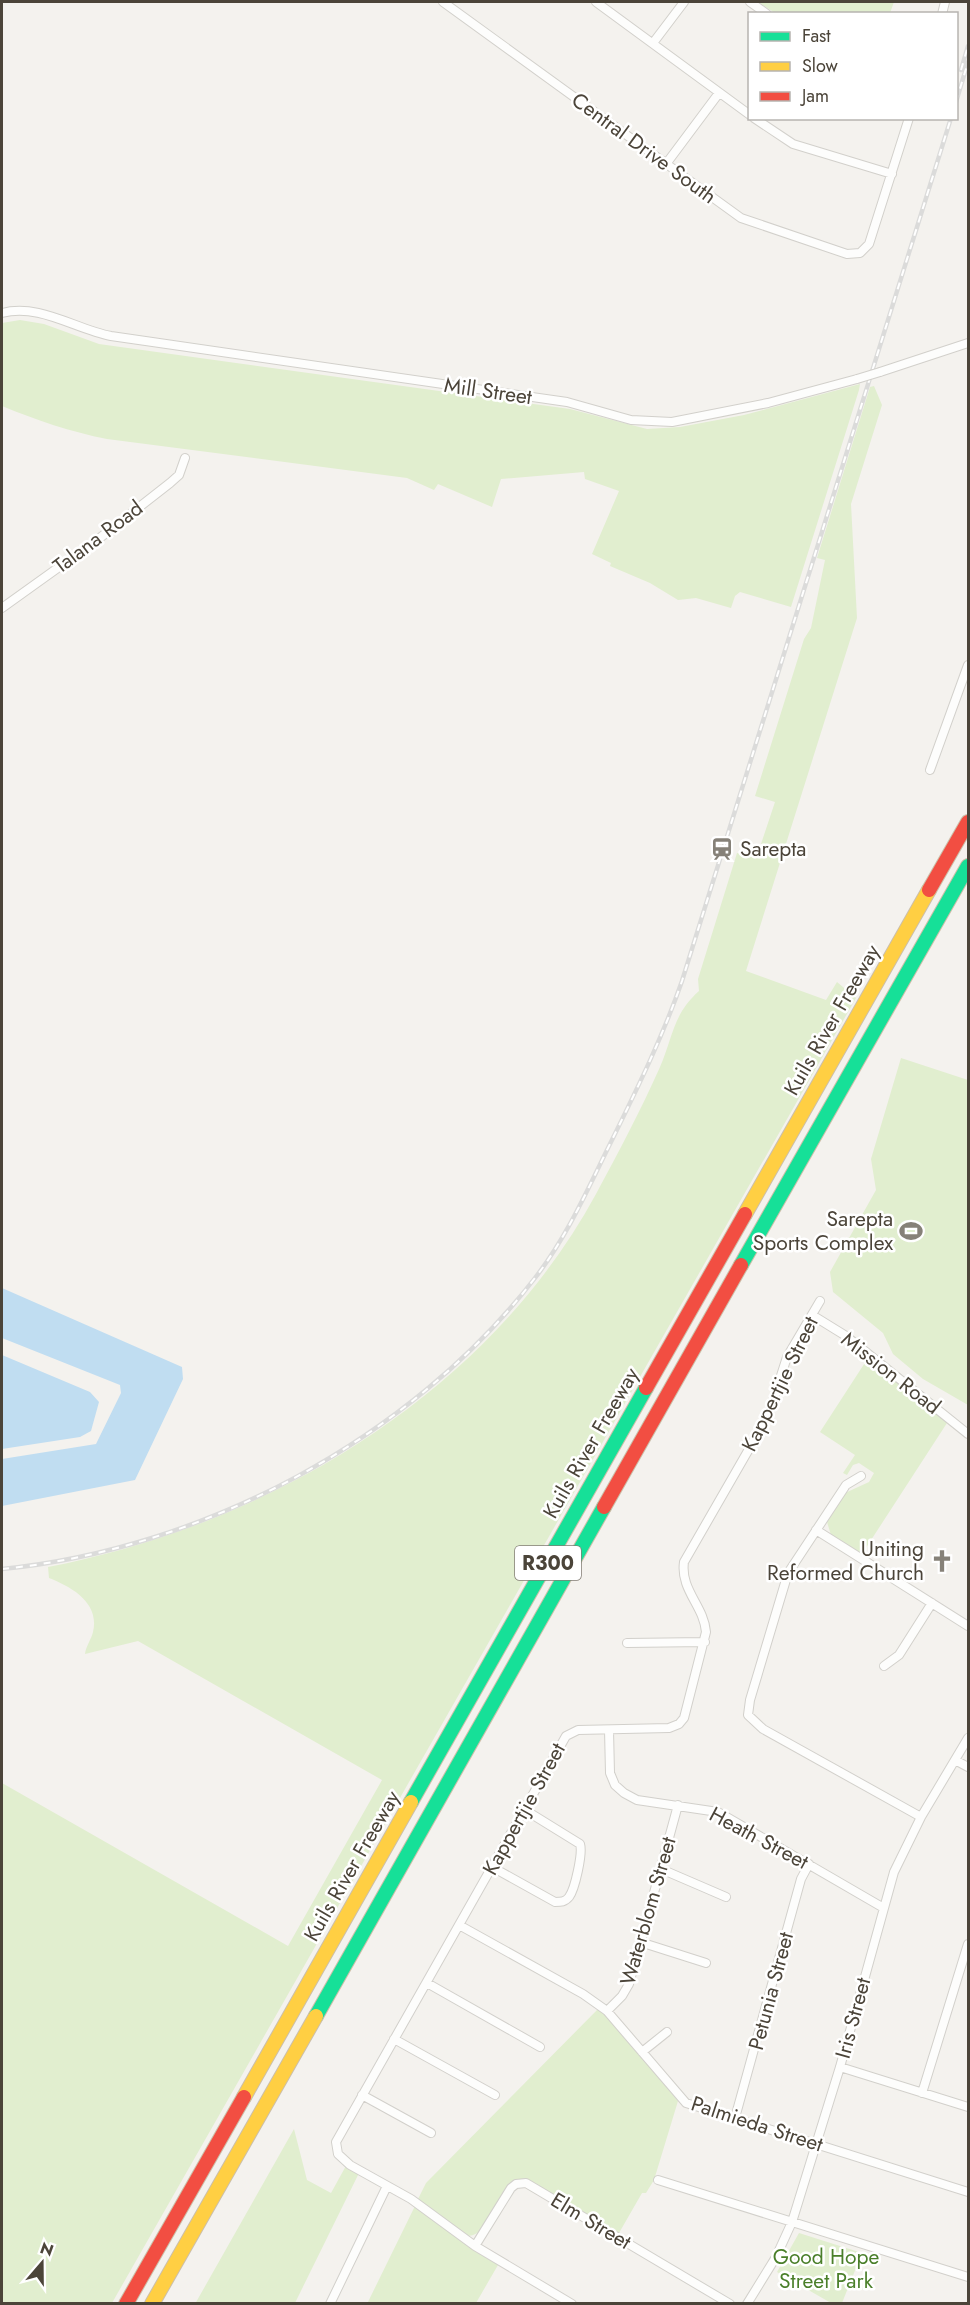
<svg xmlns="http://www.w3.org/2000/svg" width="970" height="2305" viewBox="0 0 970 2305" font-family="Jost,sans-serif">
  <rect width="100%" height="100%" fill="#f4f2ee"/>
  <path fill="#e1eecf" d="M758 2H894L890 13H775Z
    M20 320 44 324 99 344 570 409 647 429 680 427 744 415 860 384 859 390 791 607 740 592 735 596 731 608 696 598 678 600 650 583 610 566 611 563 592 554 619 491 585 479 584 472 501 479 492 507 438 484 434 490 407 478 107 439C71 432 36 420 2 406V323Z
    M874 386 882 405 851 504 857 618 746 971 826 1000 837 982 856 998 112 2303H2V1783L288 1946 382 1780 138 1641 85 1654C86 1646 91 1640 93 1632 100 1603 72 1587 49 1578L48 1567C267 1525 487 1395 596 1194 618 1153 641 1110 660 1067 673 1037 673 1014 699 991L698 979 737 853 757 856 775 802 755 796 804 639 811 628 825 560 817 558 870 387Z
    M901 1058 968 1080V1405L923 1379 893 1354 883 1333 833 1292 830 1272 876 1190 871 1159Z
    M868 1358 947 1423 862 1554 831 1535 827 1522 845 1493 869 1482 874 1473 859 1463 853 1465 847 1475 843 1473 855 1455 820 1432Z
    M598 2009 612 2021 678 2101 654 2180 646 2193H642L619 2233 530 2181 517 2180C497 2189 489 2242 465 2235L418 2199 426 2183Z
    M294 2129 307 2180 331 2193 347 2164 360 2171 295 2303 195 2304Z
    M415 2206 470 2248 498 2265 476 2303 367 2304Z
    M799 2233 862 2253 842 2303H831L777 2272Z"/>
  <path fill="#c0ddf1" d="M2 1288 182 1367 183 1379 135 1480 2 1506V1459L96 1444 121 1393 120 1385 2 1338Z
    M2 1355 90 1392 99 1402 91 1431 80 1437 2 1449Z"/>
  <g fill="none" stroke-linecap="round" stroke-linejoin="round">
    <g stroke="#d2d0cb" stroke-width="10">
      <path id="street" d="M443 2 741 218 847 254 860 253 869 244 909 118
        M596 2 750 115
        M750 2 767 14
        M942 14 945 2
        M653 43 684 2
        M754 118 793 144 892 174
        M666 164 719 93
        M2 313C39 303 75 329 111 336L567 402 631 420 672 422 768 403 857 379
        M880 372 968 343
        M2 608 101 537 170 483 179 475 185 458
        M930 770 968 665
        M812 1315 846 1336 968 1434
        M861 1476 846 1485 788 1573 750 1700 748 1715 763 1729 921 1817
        M816 1530 968 1626
        M627 1643 705 1642
        M884 1666 899 1655 932 1603
        M609 1730 610 1773 615 1785 624 1793 637 1800 718 1812 882 1907
        M955 1760 968 1767
        M492 1867 555 1902C561 1902 565 1902 569 1897 575 1889 583 1853 580 1844L525 1810
        M661 1869 726 1897
        M459 1925 583 1994 607 2011 686 2103 968 2192
        M640 1942 706 1963
        M427 1983 540 2047
        M607 2011 622 1996 629 1984 678 1805
        M394 2039 495 2095
        M642 2052 667 2032
        M840 2067 968 2107
        M922 2093 968 1944
        M362 2095 431 2133
        M735 2118 801 1879 809 1864
        M658 2180 968 2277
        M475 2246 511 2188 516 2184 526 2183 730 2304
        M330 2304 387 2186
        M572 2304 475 2246 411 2199 350 2165 338 2154 336 2142 566 1736 578 1730 669 1728 679 1724 684 1718 706 1632C704 1606 680 1590 684 1562L768 1416 787 1357 820 1301
        M747 2304 776 2257 792 2222 840 2067 894 1872 921 1817 968 1738"/>
    </g>
    <g stroke="#ccbfa9" stroke-width="16">
      <path id="fast" d="M741 1265 968 866
        M411 1802 646 1388
        M316 2016 604 1507"/>
    </g>
    <g stroke="#ccbfa9" stroke-width="16">
      <path id="slow" d="M745 1214 929 890
        M244 2097 411 1802
        M152 2304 316 2016"/>
    </g>
    <g stroke="#ccbfa9" stroke-width="16">
      <path id="jam" d="M929 890 968 822
        M646 1388 745 1214
        M604 1507 741 1265
        M126 2304 244 2097"/>
    </g>
    <use href="#street" stroke="#fdfdfc" stroke-width="8"/>
    <use href="#fast" stroke="#16e098" stroke-width="14"/>
    <use href="#slow" stroke="#ffcf43" stroke-width="14"/>
    <use href="#jam" stroke="#f24e42" stroke-width="14"/>
    <g stroke="#dbdbda" stroke-width="4.5">
      <path id="rail" d="M961 70 968 46
        M956 102 968 62
        M2 1569C203 1549 411 1439 535 1278 566 1238 586 1193 608 1148 635 1093 662 1039 682 981L951 118"/>
    </g>
    <use href="#rail" stroke="#fff" stroke-width="2" stroke-dasharray="7" stroke-linecap="butt"/>
    <g stroke="#d2d0cb" stroke-width="10" stroke-linecap="butt">
      <path id="street-bridge" d="M857 379 880 372"/>
    </g>
    <use href="#street-bridge" stroke="#fdfdfc" stroke-width="8"/>
  </g>
  <defs>
    <g id="station-bare" transform="scale(1.8)"><path d="M-3-6H3Q5-6 5-4V2Q5 4 3 4L4.5 6H3L1.5 4h-3L-3 6H-4.5L-3 4Q-5 4-5 2V-4Q-5-6-3-6ZM-3.5-4v3h7v-3ZM-3.5 1v1.5H-2V1ZM2 1v1.5H3.5V1Z" fill="#868178" stroke="#fff" stroke-width="2.5" paint-order="stroke"/></g>
    <g id="stadium-bare" transform="scale(1.8)"><path d="M0-5a6.5 5 0 1 0 0 10a6.5 5 0 1 0 0-10ZM-3.5-1.8h7v3.6h-7Z" fill="#868178" stroke="#fff" stroke-width="2.5" paint-order="stroke"/></g>
    <g id="church-bare" transform="scale(1.8)"><path d="M-1.2-6h2.4v3.5h3.3v2.4h-3.3V6h-2.4V-.1h-3.3v-2.4h3.3Z" fill="#868178" stroke="#fff" stroke-width="2.5" paint-order="stroke"/></g>
  </defs>
  <g fill-rule="evenodd">
    <use href="#station-bare" x="722" y="849"/>
    <use href="#stadium-bare" x="911" y="1231"/>
    <use href="#church-bare" x="942" y="1561"/>
  </g>
  <g text-anchor="middle" stroke-width="5" stroke-linejoin="round" paint-order="stroke">
    <rect fill="#fff" stroke="#817c74" stroke-width="1.5" x="515" y="1546" width="66" height="34" rx="4.5"/>
    <g font-size="20" font-weight="bold" fill="#4b4439">
      <text x="548" y="1570">R300</text>
    </g>
    <g font-size="21" fill="#4b4439" stroke="#fff">
      <text transform="translate(644 148) rotate(36)" y="7">Central Drive South</text>
      <text transform="translate(488 391) rotate(8)" y="7">Mill Street</text>
      <text transform="translate(98 537) rotate(-37)" y="7">Talana Road</text>
      <text transform="translate(832 1020) rotate(-60)" y="7">Kuils River Freeway</text>
      <text transform="translate(891 1373) rotate(38)" y="7">Mission Road</text>
      <text transform="translate(780 1384) rotate(-64)" y="7">Kappertjie Street</text>
      <text transform="translate(591 1443) rotate(-60)" y="7">Kuils River Freeway</text>
      <text transform="translate(524 1809) rotate(-61)" y="7">Kappertjie Street</text>
      <text transform="translate(759 1838) rotate(28)" y="7">Heath Street</text>
      <text transform="translate(352 1866) rotate(-60)" y="7">Kuils River Freeway</text>
      <text transform="translate(648 1911) rotate(-74)" y="7">Waterblom Street</text>
      <text transform="translate(771 1991) rotate(-75)" y="7">Petunia Street</text>
      <text transform="translate(853 2018) rotate(-75)" y="7">Iris Street</text>
      <text transform="translate(757 2124) rotate(18)" y="7">Palmieda Street</text>
      <text transform="translate(591 2221) rotate(31)" y="7">Elm Street</text>
    </g>
    <g font-size="21" fill="#4b4439" stroke="#fff" text-anchor="end">
      <text x="740" y="856" text-anchor="start">Sarepta</text>
      <text x="893" y="1226">Sarepta<tspan x="893" dy="24">Sports Complex</tspan></text>
      <text x="924" y="1556">Uniting<tspan x="924" dy="24">Reformed Church</tspan></text>
    </g>
    <g font-size="21" fill="#4a7f2a" stroke="#fff">
      <text x="826" y="2264">Good Hope<tspan x="826" dy="24">Street Park</tspan></text>
    </g>
  </g>
  <rect width="970" height="2305" fill="none" stroke="#4b4439" stroke-width="6"/>
  <rect x="748" y="12" width="210" height="108" fill="#ffffff" stroke="#b7b4b0" stroke-width="1.5"/>
  <rect x="760" y="32" width="30" height="9" fill="#16e098" stroke="#b7b4b0" stroke-width="1.5"/>
  <text x="802" y="42" font-size="18" fill="#4b4439">Fast</text>
  <rect x="760" y="62" width="30" height="9" fill="#ffcf43" stroke="#b7b4b0" stroke-width="1.5"/>
  <text x="802" y="72" font-size="18" fill="#4b4439">Slow</text>
  <rect x="760" y="92" width="30" height="9" fill="#f24e42" stroke="#b7b4b0" stroke-width="1.5"/>
  <text x="802" y="102" font-size="18" fill="#4b4439">Jam</text>
  <g transform="translate(42 2263) rotate(20)" stroke="#ffffff" stroke-width="4.5" paint-order="stroke">
  <path d="M0-4.5L10 22L0 15L-10 22Z" fill="#4b4439"/>
  <text y="-9" font-size="16" font-weight="bold" text-anchor="middle" fill="#4b4439">N</text>
  </g>
</svg>
